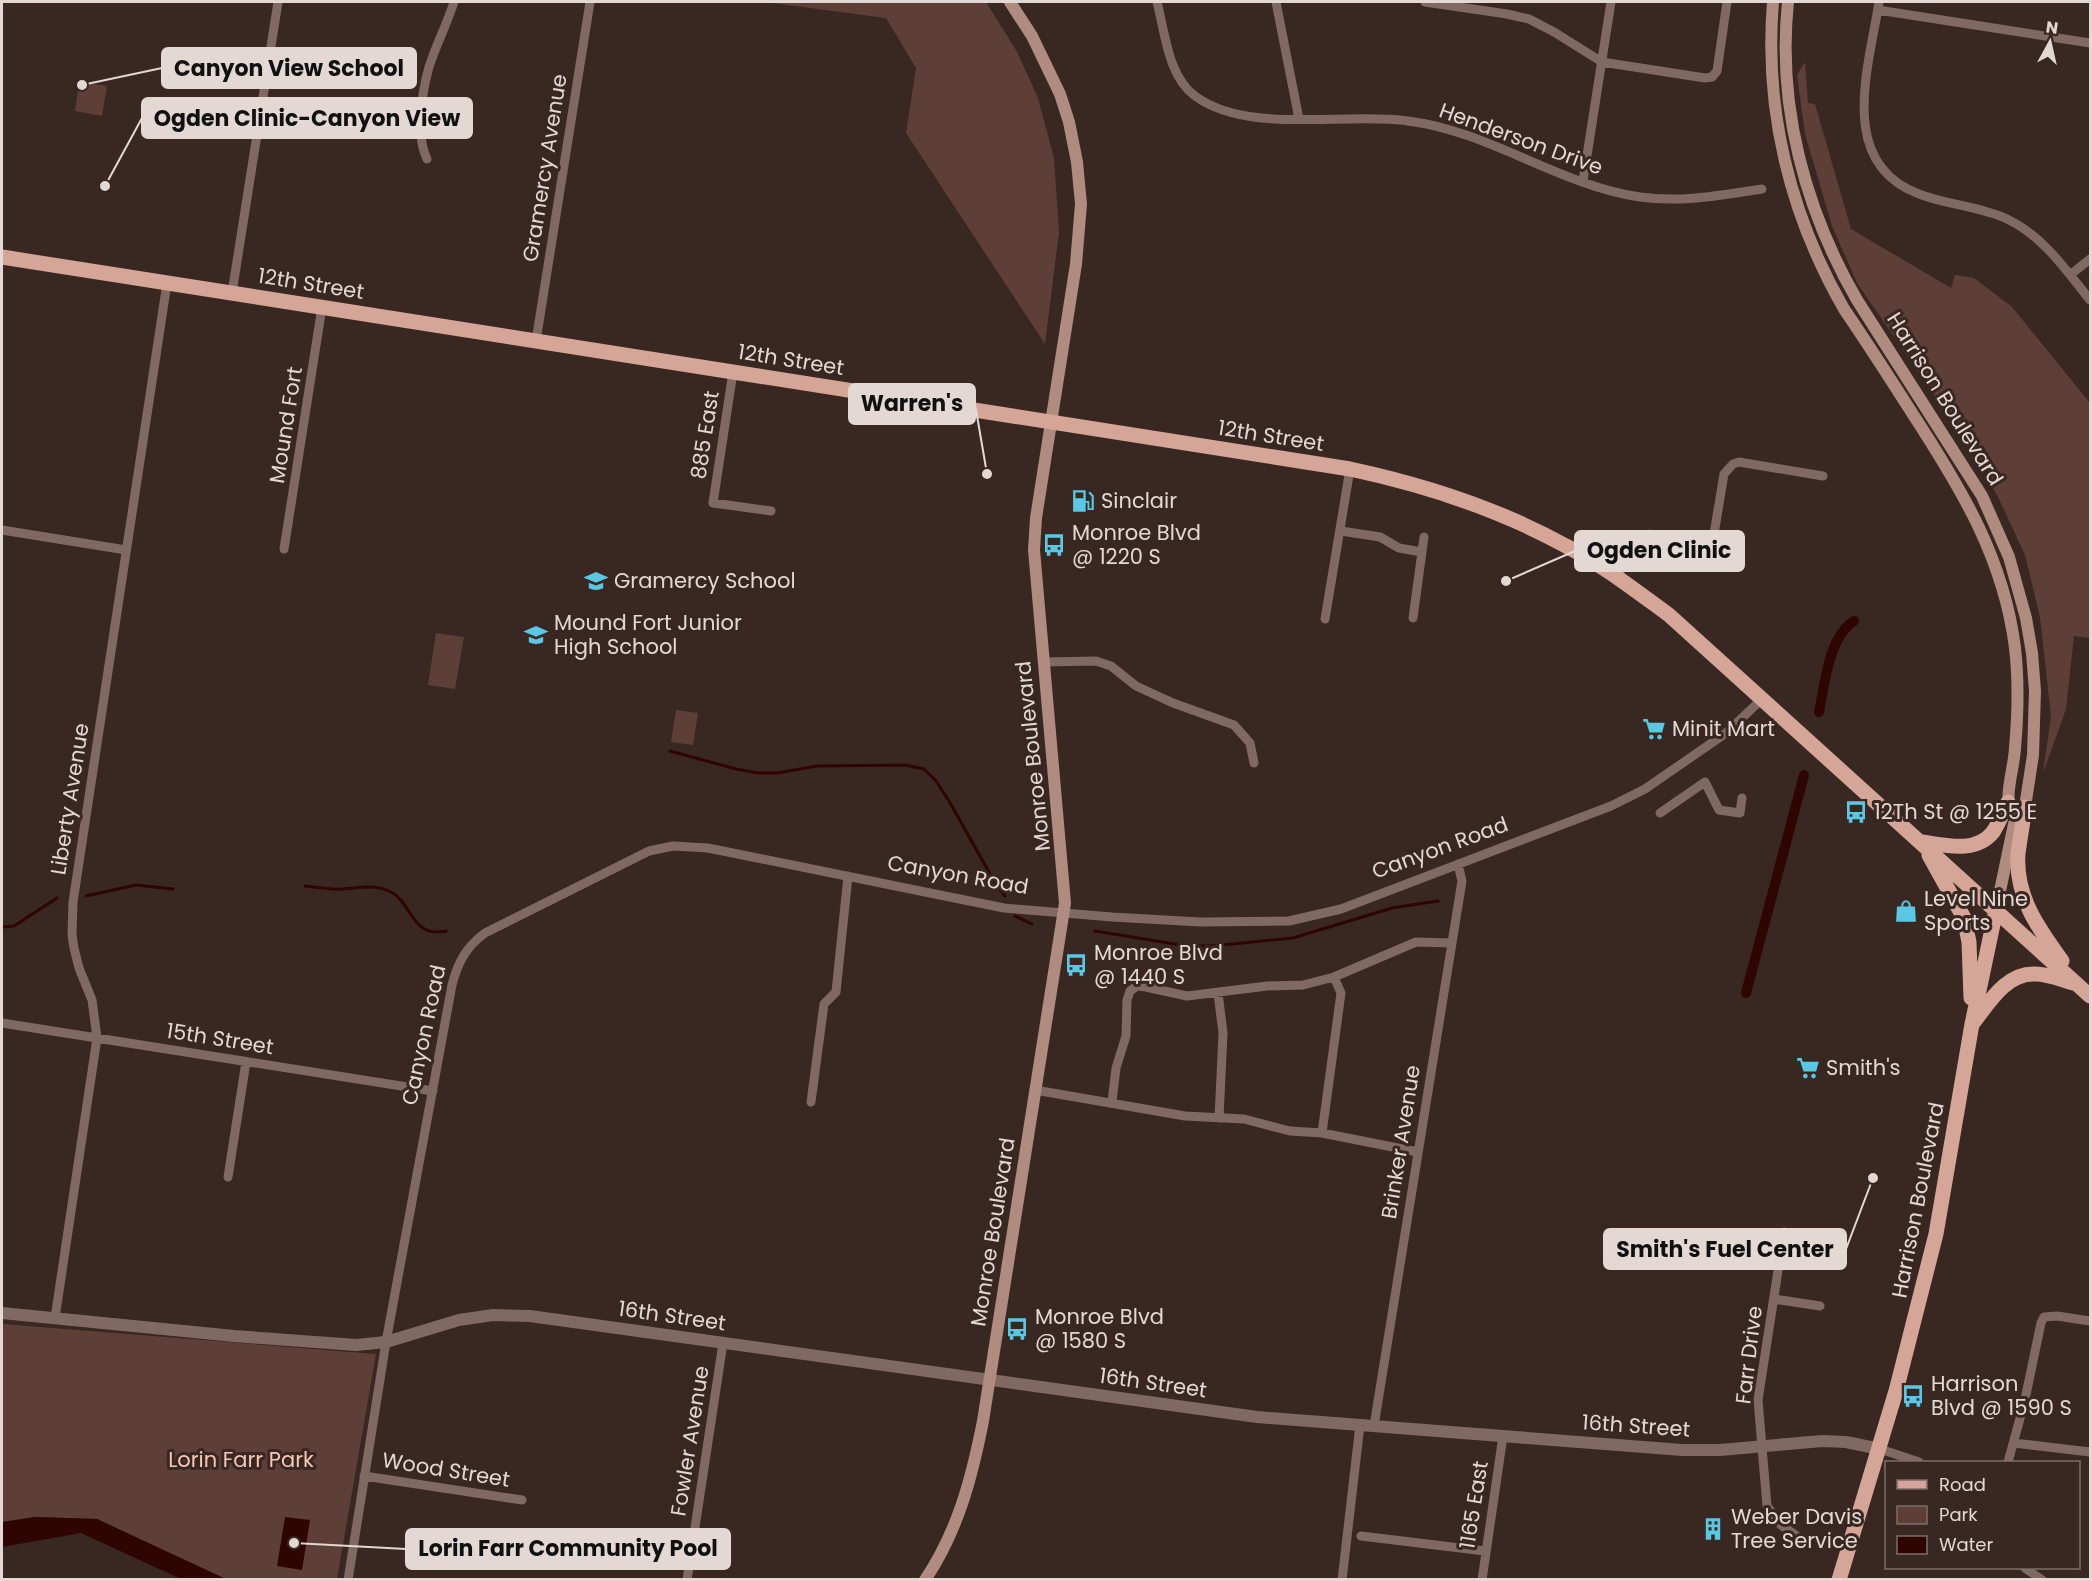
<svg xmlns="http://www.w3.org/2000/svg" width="2092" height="1581" viewBox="0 0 2092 1581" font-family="Poppins,sans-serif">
  <rect width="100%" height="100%" fill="#392721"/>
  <path fill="#5e3f37" d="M764 2H986L1016 50 1038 98 1054 158 1059 232 1045 344 906 133 916 68 886 18Z
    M1805 62 1808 103 1815 104 1851 229 1951 288 1955 275 1974 278 2012 307 2090 403V638L2074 636 2066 709 2043 773 2051 716 2040 617 2025 555 1999 499 1976 456 1857 283 1832 226 1805 134 1797 75Z
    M79 82 107 86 102 116 75 111Z
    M436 633 464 637 455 689 428 685Z
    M676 710 698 713 693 745 671 742Z
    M2 1324 376 1354 337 1579H222L97 1519 35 1517 2 1522Z"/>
  <path fill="#2e0500" d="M35 1517 97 1519 226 1579H181L81 1533 2 1547V1522Z
    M285 1517 310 1520 302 1570 277 1566Z"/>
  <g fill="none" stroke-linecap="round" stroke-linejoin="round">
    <path stroke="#2e0500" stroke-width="3" d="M670 751 736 769 758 773H777L817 766 905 765 924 769 936 781 949 801 994 881 1005 896
      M305 886C317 887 330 890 343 889 359 888 373 884 389 891 413 902 411 939 446 931
      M86 896 136 885 173 889
      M1015 916 1032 924
      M2 927 14 926 57 898
      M1095 931 1187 946H1212L1293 938 1392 908 1438 901"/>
    <path stroke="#2e0500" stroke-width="10" d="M1819 712C1825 684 1828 638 1854 621
      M1746 993 1804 775"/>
    <path stroke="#806962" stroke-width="9" d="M1157 2C1165 33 1168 76 1195 96 1248 135 1344 112 1408 121 1489 131 1559 185 1640 197 1681 203 1721 195 1762 189
      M1276 2 1299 119
      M1425 2 1507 14 1529 19 1554 32 1602 62 1705 78 1712 77 1717 71 1727 2
      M1879 2C1869 67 1836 163 1919 194 1947 205 1979 206 2007 219 2043 236 2066 270 2090 300
      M1878 10 2090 43
      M427 159C415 135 422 92 429 67 436 45 447 24 454 2
      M1583 181 1611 2
      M2070 275 2090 259
      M232 293 278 2
      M536 341 590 2
      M733 372 713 503 771 511
      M2 530 126 550
      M1341 531 1380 537 1399 548 1422 552
      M284 549 322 307
      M1616 576 1650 534 1702 561 1711 552 1724 474 1733 464 1739 462 1823 476
      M1413 618 1424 537
      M1325 619 1350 469
      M1043 662 1096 661 1111 666 1136 686 1173 703 1234 725 1250 743 1254 763
      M1660 813 1705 782 1719 810 1740 813 1742 798
      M1218 993 1223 1033 1219 1118
      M2 1023 433 1091
      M1035 1090 1185 1116 1244 1119 1290 1131 1322 1133 1418 1152
      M811 1102 824 1004 836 992 848 876
      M1112 1102 1116 1068 1126 1036 1127 1000 1130 991 1137 986 1146 987 1187 996 1267 986 1303 985 1334 977 1416 942 1452 943
      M1322 1133 1341 993 1334 977
      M228 1177 246 1062
      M1784 1232 1758 1400 1767 1506 1781 1525 1801 1539
      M1774 1299 1820 1306
      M55 1318 97 1038 92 1000 79 968 74 948 72 935 73 902 167 283
      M1374 1426 1462 881 1458 864
      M2014 1443 2090 1452
      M1880 1449 1919 1462
      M2008 1462 2024 1404 2041 1323 2044 1317 2057 1316 2090 1321
      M364 1476 522 1500
      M1361 1536 1485 1551
      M2025 1568 2042 1580
      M348 1580 386 1342 452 985C458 962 466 947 485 933L649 851 673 846 708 848 1004 908 1112 917 1200 922 1289 921 1341 909 1611 806 1645 789 1726 733 1761 700
      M687 1580 723 1343
      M1342 1580 1360 1425
      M1482 1580 1503 1436"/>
    <path stroke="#806962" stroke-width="12" d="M2 1313 234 1336 356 1345 386 1342 459 1320 493 1315 530 1316 1257 1417 1682 1450H1720L1822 1441 1846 1442 1880 1449"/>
    <path stroke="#b08b80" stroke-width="12" d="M1773 2C1764 110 1790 215 1844 309 1868 344 1891 380 1914 416 1962 490 2004 559 2015 648 2019 682 2018 714 2015 748 2014 768 2005 792 2010 811
      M1788 2C1777 106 1805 210 1857 300L1982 496 2009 557 2026 618 2032 653 2035 691 2033 755 2025 807 2014 824 1996 910
      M925 1580C958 1531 972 1477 983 1421L1065 903 1034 550 1036 518 1076 264 1081 204 1077 162 1069 122 1060 94 1032 36 1010 2"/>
    <path stroke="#d5a597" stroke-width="15" d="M2 257 1350 469C1425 485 1499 509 1566 546 1603 565 1636 591 1669 615L2090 996
      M2025 807C2023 822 2020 838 2018 854 2015 896 2038 928 2062 961
      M1922 842C1944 845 1976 854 1993 832 1999 823 2003 812 2008 802
      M1929 855 1964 918 1969 942 1971 998
      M1973 1023C1989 1003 2006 972 2036 974 2049 974 2064 981 2077 984
      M1839 1580 1896 1391 1936 1234 1972 1024 1996 910"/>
  </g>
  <defs>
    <g id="fuel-bare" transform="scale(1.8)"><path d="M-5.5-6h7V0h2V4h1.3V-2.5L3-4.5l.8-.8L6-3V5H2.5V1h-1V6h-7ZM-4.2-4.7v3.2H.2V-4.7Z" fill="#58c8e4" stroke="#392721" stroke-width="2.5" paint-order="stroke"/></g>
    <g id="bus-bare" transform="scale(1.8)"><path d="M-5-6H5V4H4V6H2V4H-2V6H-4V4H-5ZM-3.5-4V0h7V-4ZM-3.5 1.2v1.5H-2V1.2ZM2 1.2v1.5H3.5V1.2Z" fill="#58c8e4" stroke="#392721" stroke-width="2.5" paint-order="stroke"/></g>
    <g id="school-bare" transform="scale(1.8)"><path d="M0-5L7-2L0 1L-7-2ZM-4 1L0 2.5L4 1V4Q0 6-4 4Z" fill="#58c8e4" stroke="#392721" stroke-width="2.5" paint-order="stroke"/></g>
    <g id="supermarket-bare" transform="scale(1.8)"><path d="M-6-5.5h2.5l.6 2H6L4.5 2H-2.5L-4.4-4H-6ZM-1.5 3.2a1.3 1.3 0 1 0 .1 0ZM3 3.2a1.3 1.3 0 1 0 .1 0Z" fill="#58c8e4" stroke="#392721" stroke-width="2.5" paint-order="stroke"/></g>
    <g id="shop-bare" transform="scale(1.8)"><path d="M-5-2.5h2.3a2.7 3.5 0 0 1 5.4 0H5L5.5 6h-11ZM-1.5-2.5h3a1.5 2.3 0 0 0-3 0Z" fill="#58c8e4" stroke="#392721" stroke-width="2.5" paint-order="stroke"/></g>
    <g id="building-bare" transform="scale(1.8)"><path d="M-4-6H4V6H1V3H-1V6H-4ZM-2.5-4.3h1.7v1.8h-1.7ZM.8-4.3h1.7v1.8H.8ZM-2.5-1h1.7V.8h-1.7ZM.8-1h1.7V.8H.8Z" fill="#58c8e4" stroke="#392721" stroke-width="2.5" paint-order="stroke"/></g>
  </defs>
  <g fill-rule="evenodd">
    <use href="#fuel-bare" x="1083" y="501"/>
    <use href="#bus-bare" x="1054" y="545"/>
    <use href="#school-bare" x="596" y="581"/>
    <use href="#school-bare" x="536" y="635"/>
    <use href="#supermarket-bare" x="1654" y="729"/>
    <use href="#bus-bare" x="1856" y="812"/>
    <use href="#shop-bare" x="1906" y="911"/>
    <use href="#bus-bare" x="1076" y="965"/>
    <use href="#supermarket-bare" x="1808" y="1068"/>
    <use href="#bus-bare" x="1017" y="1329"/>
    <use href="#bus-bare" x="1913" y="1396"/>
    <use href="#building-bare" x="1713" y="1529"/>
  </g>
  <g text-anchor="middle" stroke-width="6" stroke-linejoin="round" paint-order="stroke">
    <g font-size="21" fill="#e4d8d4" stroke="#392721">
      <text transform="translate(1521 139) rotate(20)" y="7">Henderson Drive</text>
      <text transform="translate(545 168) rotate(-81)" y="7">Gramercy Avenue</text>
      <text transform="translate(311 284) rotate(9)" y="7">12th Street</text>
      <text transform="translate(791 360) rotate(9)" y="7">12th Street</text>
      <text transform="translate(1945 399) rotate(58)" y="7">Harrison Boulevard</text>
      <text transform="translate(286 425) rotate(-81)" y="7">Mound Fort</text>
      <text transform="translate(705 435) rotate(-81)" y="7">885 East</text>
      <text transform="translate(1271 436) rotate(9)" y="7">12th Street</text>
      <text transform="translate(1033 756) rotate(-96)" y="7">Monroe Boulevard</text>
      <text transform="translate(70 799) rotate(-81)" y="7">Liberty Avenue</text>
      <text transform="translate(1440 848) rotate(-20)" y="7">Canyon Road</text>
      <text transform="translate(958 875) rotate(10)" y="7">Canyon Road</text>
      <text transform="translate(424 1035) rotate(-78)" y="7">Canyon Road</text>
      <text transform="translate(220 1039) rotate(9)" y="7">15th Street</text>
      <text transform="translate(1401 1142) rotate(-81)" y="7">Brinker Avenue</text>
      <text transform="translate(1918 1200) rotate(-79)" y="7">Harrison Boulevard</text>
      <text transform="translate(993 1232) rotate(-81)" y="7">Monroe Boulevard</text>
      <text transform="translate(672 1316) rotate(8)" y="7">16th Street</text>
      <text transform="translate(1749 1355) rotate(-83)" y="7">Farr Drive</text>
      <text transform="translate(1153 1383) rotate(8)" y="7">16th Street</text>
      <text transform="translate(1636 1426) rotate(4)" y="7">16th Street</text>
      <text transform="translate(690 1441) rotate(-81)" y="7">Fowler Avenue</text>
      <text transform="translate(446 1470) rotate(9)" y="7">Wood Street</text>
      <text transform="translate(1474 1505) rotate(-81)" y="7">1165 East</text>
    </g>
    <g font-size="21" fill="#e4d8d4" stroke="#392721" text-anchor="start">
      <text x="1101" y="508">Sinclair</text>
      <text x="1072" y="540">Monroe Blvd<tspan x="1072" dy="24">@ 1220 S</tspan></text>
      <text x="614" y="588">Gramercy School</text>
      <text x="554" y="630">Mound Fort Junior<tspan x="554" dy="24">High School</tspan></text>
      <text x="1672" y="736">Minit Mart</text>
      <text x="1874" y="819">12Th St @ 1255 E</text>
      <text x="1924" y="906">Level Nine<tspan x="1924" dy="24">Sports</tspan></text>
      <text x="1094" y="960">Monroe Blvd<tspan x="1094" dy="24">@ 1440 S</tspan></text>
      <text x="1826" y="1075">Smith's</text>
      <text x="1035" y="1324">Monroe Blvd<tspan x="1035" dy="24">@ 1580 S</tspan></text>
      <text x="1931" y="1391">Harrison<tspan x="1931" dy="24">Blvd @ 1590 S</tspan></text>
      <text x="1731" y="1524">Weber Davis<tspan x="1731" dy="24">Tree Service</tspan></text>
    </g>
    <g font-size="21" fill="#f8c6b8" stroke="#392721">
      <text x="241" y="1467">Lorin Farr Park</text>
    </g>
  </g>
  <path fill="none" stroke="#e4d8d4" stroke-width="2" d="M82 85L162 68M105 186L142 118M987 474L975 404M1506 581L1575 551M1873 1178L1846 1249M294 1543L406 1549"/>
  <g fill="#e4d8d4" stroke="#392721" stroke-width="2">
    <circle cx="82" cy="85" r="6"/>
    <circle cx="105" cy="186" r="6"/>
    <circle cx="987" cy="474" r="6"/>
    <circle cx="1506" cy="581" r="6"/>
    <circle cx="1873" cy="1178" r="6"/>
    <circle cx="294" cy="1543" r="6"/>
  </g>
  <g fill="#e4d8d4" stroke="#e4d8d4" stroke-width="2">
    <rect x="162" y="48" width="254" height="40" rx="6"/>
    <rect x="142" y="98" width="330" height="40" rx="6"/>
    <rect x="849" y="384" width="126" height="40" rx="6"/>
    <rect x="1575" y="531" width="169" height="40" rx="6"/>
    <rect x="1604" y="1229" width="242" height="40" rx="6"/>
    <rect x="406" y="1529" width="324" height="40" rx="6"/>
  </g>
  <g font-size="22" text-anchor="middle" font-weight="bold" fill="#111">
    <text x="289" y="76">Canyon View School</text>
    <text x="307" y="126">Ogden Clinic-Canyon View</text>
    <text x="912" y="411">Warren's</text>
    <text x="1659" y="558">Ogden Clinic</text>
    <text x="1725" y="1257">Smith's Fuel Center</text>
    <text x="568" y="1556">Lorin Farr Community Pool</text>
  </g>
  <rect width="2092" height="1581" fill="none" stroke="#e4d8d4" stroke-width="6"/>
  <rect x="1885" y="1461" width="195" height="108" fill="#392721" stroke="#7d6e69" stroke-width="1.5"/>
  <rect x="1897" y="1480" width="30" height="9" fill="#d5a597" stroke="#7d6e69" stroke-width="1.5"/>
  <text x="1939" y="1491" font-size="18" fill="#e4d8d4">Road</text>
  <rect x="1897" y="1506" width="30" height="18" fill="#5e3f37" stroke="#7d6e69" stroke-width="1.5"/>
  <text x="1939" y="1521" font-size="18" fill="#e4d8d4">Park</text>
  <rect x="1897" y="1536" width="30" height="18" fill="#2e0500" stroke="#7d6e69" stroke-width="1.5"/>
  <text x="1939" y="1551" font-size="18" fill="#e4d8d4">Water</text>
  <g transform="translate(2050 42) rotate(8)" stroke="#392721" stroke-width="4.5" paint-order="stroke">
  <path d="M0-4.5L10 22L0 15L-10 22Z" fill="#e4d8d4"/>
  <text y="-9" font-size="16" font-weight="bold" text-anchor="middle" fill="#e4d8d4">N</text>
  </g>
</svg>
